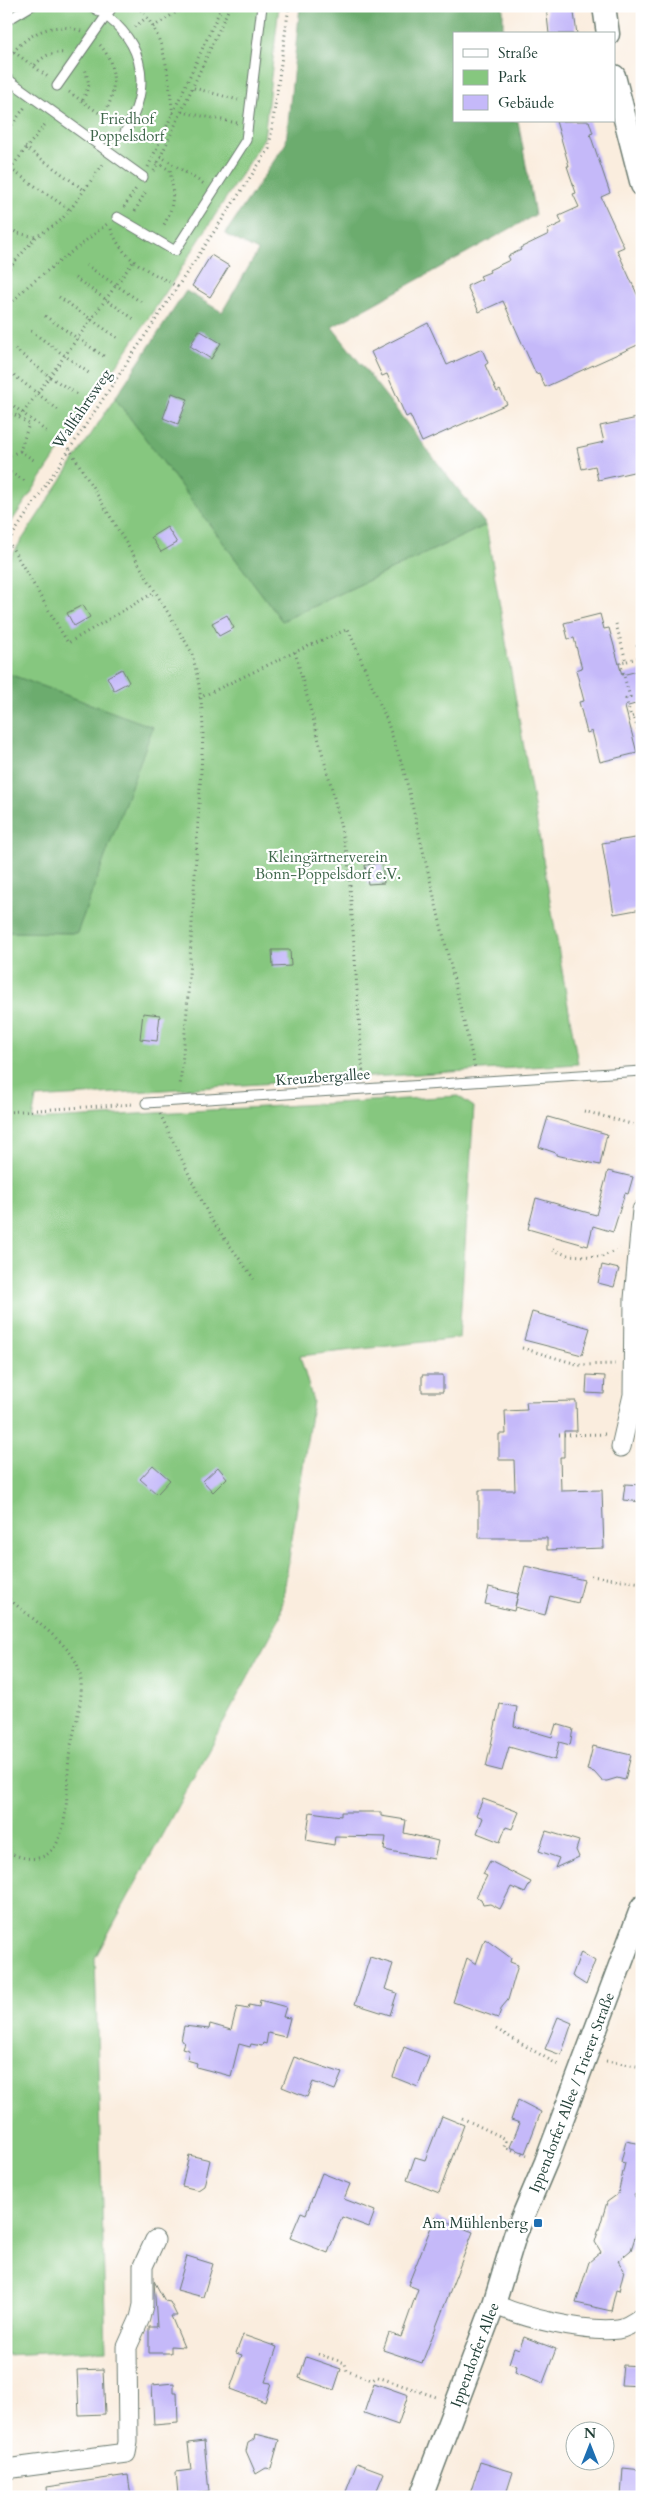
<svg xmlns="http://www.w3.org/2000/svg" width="648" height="2503" viewBox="0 0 648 2503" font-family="Cardo,serif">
  <rect width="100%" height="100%" fill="#fff"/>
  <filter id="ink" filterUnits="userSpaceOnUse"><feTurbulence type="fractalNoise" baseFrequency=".02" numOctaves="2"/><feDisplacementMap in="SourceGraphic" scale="10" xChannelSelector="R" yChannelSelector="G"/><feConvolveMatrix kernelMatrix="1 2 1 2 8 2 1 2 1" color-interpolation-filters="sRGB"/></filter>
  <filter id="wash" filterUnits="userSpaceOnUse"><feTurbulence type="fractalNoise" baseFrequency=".0096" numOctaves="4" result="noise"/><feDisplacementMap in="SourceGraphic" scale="20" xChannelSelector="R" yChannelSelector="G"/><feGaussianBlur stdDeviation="1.12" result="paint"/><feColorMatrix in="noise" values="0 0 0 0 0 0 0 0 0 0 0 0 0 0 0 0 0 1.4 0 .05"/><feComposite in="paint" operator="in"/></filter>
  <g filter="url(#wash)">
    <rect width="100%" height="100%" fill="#faedde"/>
    <path fill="#86c77f" stroke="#52825a" d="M6 6H279L264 138 172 283 6 530Z
      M115 398 282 621 486 525 578 1064 36 1098 32 1120 458 1096 474 1107 459 1338 300 1356 313 1401 280 1618 95 1958 106 2350 6 2355V932L77 933 152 727 6 673V564Z"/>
    <path fill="#6cac6e" stroke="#467451" d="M300 6H503V34H454V121H518L535 215 332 327 486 525 282 621 115 398 186 291 222 312 258 251 225 234 286 143Z
      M6 673 153 727 77 933 6 932Z"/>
    <g id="blocks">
      <path fill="#c5b9f9" d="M546 6H573L577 34H549Z
        M556 121H589L593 133 590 134 610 193 601 197 624 247 617 250 642 305V343L545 387 539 373 536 374 503 301 479 312 467 286 482 279 480 276 490 272 489 270 510 260 508 256 521 250 520 248 549 234 547 230 562 223 559 216 579 207 573 194 576 193 567 166H569Z
        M211 255 229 266 210 297 192 286Z
        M428 323 447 365 482 349 488 363 485 365 497 392 500 390 507 404 422 442 410 415 406 417 387 374 382 376 371 352Z
        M199 330 221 343 211 359 190 346Z
        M172 393 188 399 178 424 163 418Z
        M642 417V470L598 480 595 466 582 469 577 448 604 442 600 426Z
        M167 527 177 543 161 552 151 537Z
        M83 605 90 617 74 626 67 613Z
        M600 614 604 629 609 628 622 675 642 670V702L625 707 637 753 600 762 592 731 587 733 579 702 584 701 576 670 582 668 578 654 574 638 568 639 564 623Z
        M227 615 234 628 219 636 212 623Z
        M122 669 129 682 114 690 107 677Z
        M642 837V909L614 914 602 843Z
        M382 863 384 883 368 884 365 865Z
        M272 950H290L291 966 273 967Z
        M143 1013 160 1015 157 1041 140 1039Z
        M548 1117 607 1134 600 1165 556 1155V1153L539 1147Z
        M608 1171 633 1177 628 1194 625 1193 613 1232 593 1226 588 1246 528 1229 536 1198 596 1215Z
        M602 1265 619 1269 614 1287 598 1283Z
        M532 1312 590 1328 582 1355 524 1340Z
        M422 1375H443V1392H422Z
        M587 1375 605 1376 604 1394 586 1393Z
        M576 1401 577 1431H564V1457H560L561 1491 602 1490 604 1548 547 1550V1538H479V1490H515L514 1460H499V1434H506L505 1411 527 1410 526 1402Z
        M153 1465 170 1480 157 1494 140 1479Z
        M218 1467 227 1478 213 1492 203 1481Z
        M625 1484 642 1485V1502L623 1500Z
        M525 1566 584 1580 578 1603 550 1596 545 1615 515 1607Z
        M489 1587 518 1594 514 1611 485 1604Z
        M500 1704 517 1707 514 1726 552 1737 556 1724 573 1729 570 1745 559 1742 555 1760 509 1747 502 1771 486 1767Z
        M593 1746 631 1755 625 1780 617 1778 607 1781H602L594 1772 587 1770Z
        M483 1799 519 1812 512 1829 506 1827 500 1842 477 1833 483 1818 476 1815Z
        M310 1812 341 1816V1812H381V1816L406 1820 404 1833 438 1841 434 1859 384 1850 386 1837 335 1836 334 1845 306 1840Z
        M546 1831 579 1841 576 1850 579 1857 555 1868 559 1858 539 1851Z
        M490 1861 531 1882 525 1893 511 1887 500 1909 490 1904 483 1905 481 1899 476 1897 487 1876 483 1874Z
        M485 1939 511 1958 510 1962 518 1965 508 2000 502 2007 498 2018 453 2002 467 1958 476 1964Z
        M581 1952 595 1961 586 1985 572 1976Z
        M370 1957 393 1964 385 1989 397 1993 390 2015 355 2004Z
        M260 2000 286 2007 283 2017 290 2018 285 2037 268 2033 266 2044 263 2043 262 2046 251 2044 250 2047 239 2044 231 2076 196 2067 197 2063 187 2060 189 2050 182 2048 184 2042 181 2041 184 2026 209 2029 210 2024 231 2030 237 2007 248 2009 249 2005 259 2007Z
        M558 2017 572 2023 561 2055 545 2049Z
        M404 2047 429 2057 418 2087 393 2077Z
        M294 2057 342 2073 335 2090 313 2082 307 2097 282 2087Z
        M518 2100 541 2112 525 2153 510 2147 520 2123 511 2120Z
        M442 2116 464 2125 439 2193 407 2180 415 2157 425 2160Z
        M626 2141 642 2144V2190L634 2195 642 2208V2215L631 2250 618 2261 624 2270 619 2291 616 2290 611 2311 576 2303 589 2262 601 2252 595 2242 607 2202 618 2194 625 2163 621 2162Z
        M189 2155 210 2160 204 2186 198 2190 182 2186Z
        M322 2173 350 2184 344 2199 375 2211 369 2227 342 2217 328 2253 290 2238 301 2212 306 2214Z
        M435 2217 473 2232 422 2363 383 2350 389 2333 401 2337 418 2289 408 2285Z
        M187 2256 213 2264 203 2297 177 2290Z
        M154 2281 165 2301 170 2302 177 2316H171L184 2347 171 2346V2353H149V2327H157Z
        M243 2335 277 2347 265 2382 271 2383 265 2402 230 2389 242 2355 236 2353Z
        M524 2337 556 2349 543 2383 515 2372 517 2366 509 2363 514 2348 519 2350Z
        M306 2357 341 2369 334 2390 299 2378Z
        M623 2365 642 2366V2386L621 2385Z
        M103 2369 105 2414 79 2415 77 2370Z
        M174 2383V2393H177L178 2423 154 2425 152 2385Z
        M374 2383 408 2395 398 2425 364 2413Z
        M256 2434 279 2440 271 2469 266 2468 256 2474 246 2451 248 2443 255 2439Z
        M204 2441 209 2492 178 2495 176 2472 191 2470 188 2443Z
        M480 2462 513 2472 505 2497H479L470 2494Z
        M357 2463 384 2473 374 2497H344Z
        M623 2468 642 2470V2497H621Z
        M128 2475 131 2497H48L47 2487Z"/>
    </g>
  </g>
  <g filter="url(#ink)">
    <use href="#blocks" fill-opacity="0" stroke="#6c7b70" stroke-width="1"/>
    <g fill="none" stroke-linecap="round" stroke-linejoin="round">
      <g stroke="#6c7b70" stroke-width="11">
        <path id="service" d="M91 6C142 35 155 81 125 132
          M6 21 31 6
          M6 78 143 177
          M57 86 113 6
          M117 217 175 251 246 140 262 6
          M146 1103 642 1071"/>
      </g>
      <g stroke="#6c7b70" stroke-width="21">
        <path id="minor" d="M621 1447 633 1395 634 1299 642 1210
          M494 2304C523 2318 586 2333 618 2329 626 2328 635 2322 642 2317
          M6 2469 126 2453 128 2442 127 2347 140 2318 143 2305V2266L155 2240"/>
      </g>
      <g stroke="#6c7b70" stroke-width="25">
        <g id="tertiary">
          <path d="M604 6 608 34"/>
          <path d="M614 76 642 185"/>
          <path id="s1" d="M421 2497 494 2304 515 2235 546 2162 642 1907"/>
        </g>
      </g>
      <path stroke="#6c7b70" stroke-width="3" stroke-dasharray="1 4" stroke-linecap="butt" d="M137 6C167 35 168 77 173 115
        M135 27 146 18
        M153 27 186 6
        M100 45C118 65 117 94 103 116
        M6 46 48 77
        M13 52C31 32 54 21 81 31
        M35 65C44 55 52 52 65 53
        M194 88 238 100
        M69 92 115 124
        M83 100 89 85 85 68
        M182 112 237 123
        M6 133 25 107
        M25 147 84 190
        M160 156 204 184
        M157 163 170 170C174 193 175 207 162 228
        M6 166 70 210
        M148 167 222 6
        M10 169 47 122
        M154 171 230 6
        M124 207 137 187
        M135 211 146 191
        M6 226 17 233 36 237
        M111 229C124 263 149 270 178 287
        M86 265 144 304
        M6 272 36 237 59 222 70 210 103 164
        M75 278 134 319
        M59 297 119 339
        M6 308 28 286 107 224
        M45 316 105 357
        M31 331 90 374
        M15 349 50 377 77 394
        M6 369 61 412
        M6 400 47 432
        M6 415 12 413 29 424 20 451 6 457
        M19 416 23 413 133 262
        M69 448 191 651C199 677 203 708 203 736L187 1010 180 1087
        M20 451 35 461
        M6 470 25 481
        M6 503 10 505
        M8 541 68 643 155 592
        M6 545 269 149 289 6
        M616 624 626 661 620 662 630 697 626 699 631 717 634 716 641 742
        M295 652 332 789 348 858 363 1076
        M627 661 640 657 637 644 642 643
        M199 698 295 652 348 629 386 718 404 771 475 1068
        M584 1111 642 1127
        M6 1112 133 1104
        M160 1114 210 1218 254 1279
        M553 1250 567 1255 602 1257 620 1248
        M522 1348 580 1365 615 1364
        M559 1435 606 1434
        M591 1576 642 1583
        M6 1596C25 1614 68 1642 77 1664 89 1694 72 1728 69 1758 66 1784 70 1829 52 1850 40 1864 19 1858 6 1851
        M496 2029 560 2066
        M606 2061 642 2067
        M462 2118 504 2138 506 2141 504 2147 527 2155
        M318 2354 345 2363 347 2371 372 2380 378 2377 439 2398"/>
      <use href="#service" stroke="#fff" stroke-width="9"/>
      <use href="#minor" stroke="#fff" stroke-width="19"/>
      <use href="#tertiary" stroke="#fff" stroke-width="22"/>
    </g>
  </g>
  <rect fill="#1f6fb2" stroke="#fff" stroke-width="2" x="533" y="2218" width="10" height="10" rx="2.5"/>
  <g text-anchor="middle" stroke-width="4.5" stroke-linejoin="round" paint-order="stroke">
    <g font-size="15" fill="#3e664a" stroke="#fff">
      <text x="127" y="124">Friedhof<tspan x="127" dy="17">Poppelsdorf</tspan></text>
      <text x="328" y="862">Kleingärtnerverein<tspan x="328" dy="17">Bonn-Poppelsdorf e.V.</tspan></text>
    </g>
    <g font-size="15" fill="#1f3d34" stroke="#fff">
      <text transform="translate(82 409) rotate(-56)" y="5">Wallfahrtsweg</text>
      <text transform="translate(323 1077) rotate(-4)" y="5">Kreuzbergallee</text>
      <text dy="5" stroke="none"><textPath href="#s1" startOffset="432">Ippendorfer Allee / Trierer Straße</textPath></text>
      <text dy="5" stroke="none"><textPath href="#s1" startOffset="152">Ippendorfer Allee</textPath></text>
    </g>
    <g font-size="15" fill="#1f3d34" stroke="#fff" text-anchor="end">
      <text x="528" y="2228">Am Mühlenberg</text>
    </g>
  </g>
  <rect width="648" height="2503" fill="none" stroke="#fff" stroke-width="25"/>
  <rect x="453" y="32" width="162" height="90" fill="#ffffff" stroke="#a5b1ae"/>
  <rect x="463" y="49" width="25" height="8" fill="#ffffff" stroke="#a5b1ae"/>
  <text x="498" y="58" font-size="15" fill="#1f3d34">Straße</text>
  <rect x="463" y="70" width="25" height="15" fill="#86c77f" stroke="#a5b1ae"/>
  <text x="498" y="82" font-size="15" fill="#1f3d34">Park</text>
  <rect x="463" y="95" width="25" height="15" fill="#c5b9f9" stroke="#a5b1ae"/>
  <text x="498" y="108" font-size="15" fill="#1f3d34">Gebäude</text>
  <g transform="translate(590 2446)"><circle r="24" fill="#ffffff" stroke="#a5b1ae"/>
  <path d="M0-4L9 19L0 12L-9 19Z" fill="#1f6fb2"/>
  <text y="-8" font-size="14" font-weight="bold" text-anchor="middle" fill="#1f3d34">N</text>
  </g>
</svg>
